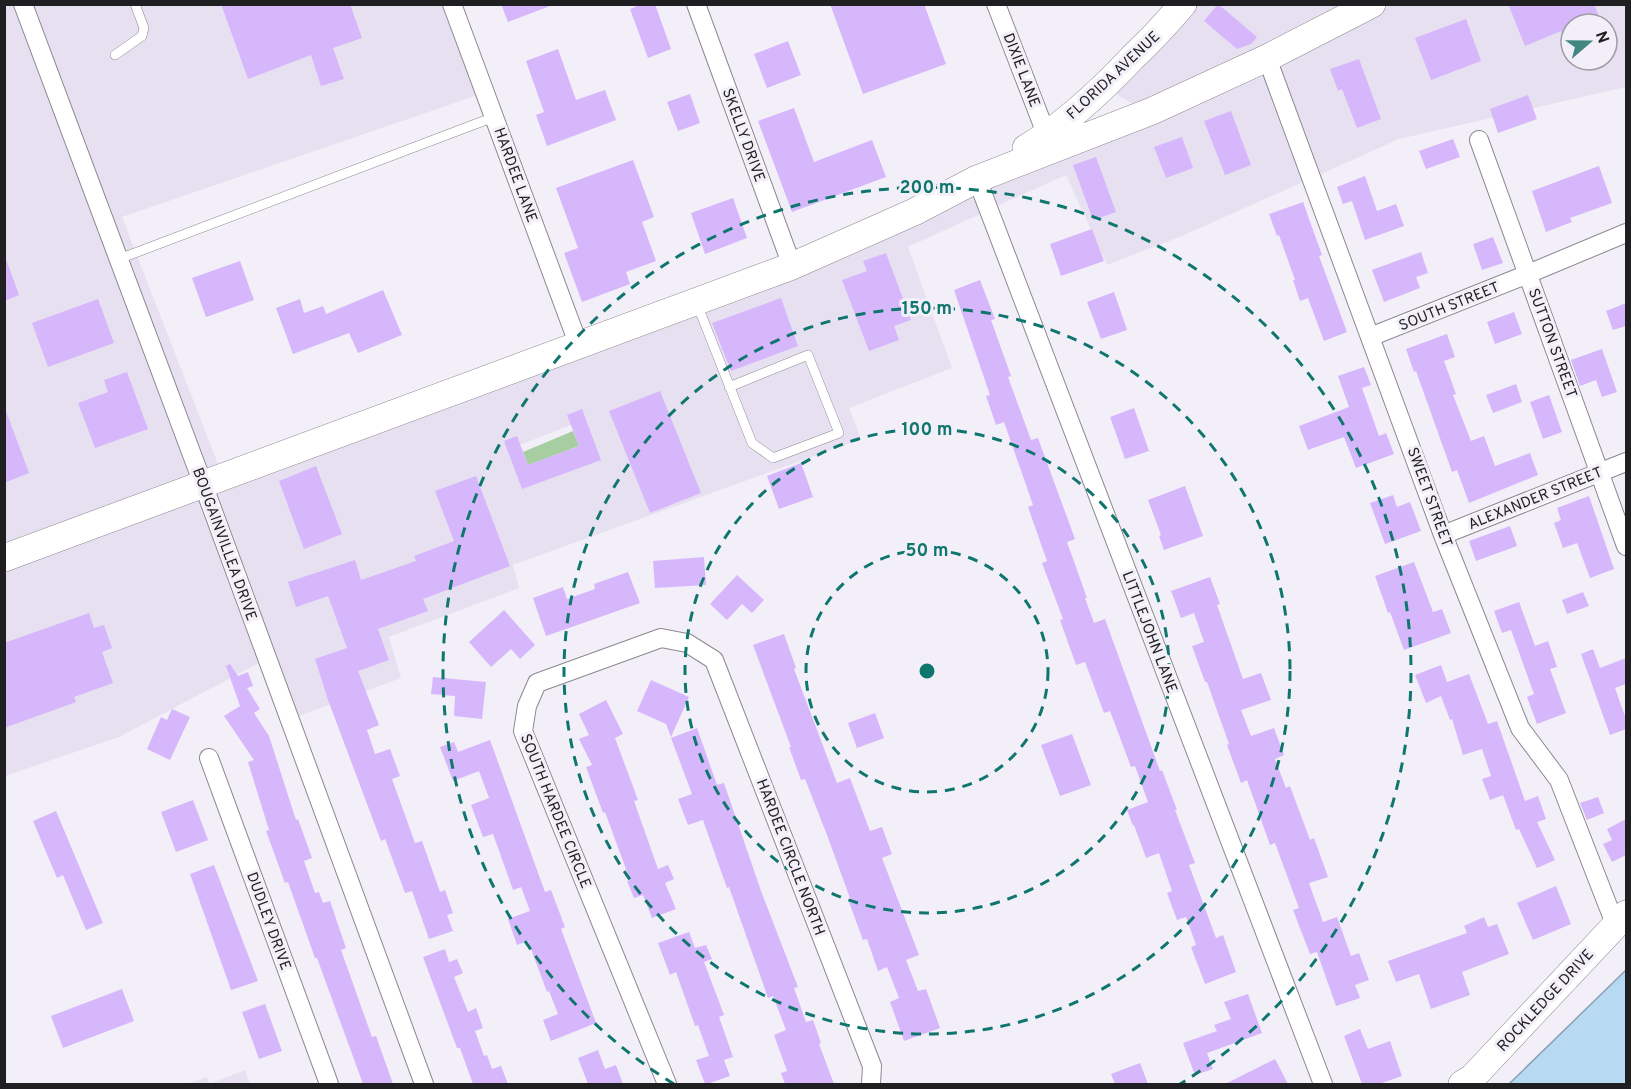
<svg xmlns="http://www.w3.org/2000/svg" width="1631" height="1089" viewBox="0 0 1631 1089" font-family="Overpass,sans-serif">
  <rect width="100%" height="100%" fill="#f3eff8"/>
  <path fill="#e7e0f1" fill-rule="evenodd" d="M13 4 191 479 5 549 4 5Z
    M33 5H442L481 110 475 96 122 217 220 469 209 473Z
    M1194 5H1354L1150 103H1131L1112 91Z
    M1390 5H1626V87L1399 139 1321 174 1279 62ZM1571 24H1607V60H1571Z
    M1262 70 1303 182 1182 236 1107 265 1066 175 997 206 989 183Z
    M972 191 980 214 908 247 952 368 849 408 861 439 513 565 519 588 389 637 401 678 299 716 215 488ZM573 424 581 453 515 454 520 445Z
    M197 495 259 663 119 737 5 776V567Z
    M245 1070 250 1084H187L207 1077 209 1084Z"/>
  <path fill="#a7cea1" d="M573 431 579 446 528 465 523 452Z"/>
  <path fill="#b8d9f2" stroke="#8aa1b3" stroke-width="1.5" d="M1626 970V1084H1509Z"/>
  <path fill="#d6b7fb" d="M221 4H350L362 38 333 48 344 79 321 86 311 55 248 79Z
    M501 4H550V6L508 22Z
    M642 4H655L671 49 648 58 630 9Z
    M830 4H924L946 64 863 94Z
    M1218 4 1257 37 1251 44 1237 49 1204 21Z
    M1508 4H1594L1602 24H1571V54L1561 31 1525 46Z
    M1466 19 1481 61 1431 80 1415 38Z
    M788 41 801 75 767 88 754 54Z
    M558 49 576 100 605 90 616 120 547 146 536 115 544 112 526 61Z
    M1359 59 1381 119 1357 128 1342 89 1338 91 1330 69Z
    M690 94 700 123 678 131 667 102Z
    M1528 95 1537 119 1498 133 1490 109Z
    M794 108 814 162 872 140 886 177 792 212 758 121Z
    M1231 111 1251 165 1225 175 1204 121Z
    M1182 137 1193 168 1166 178 1154 147Z
    M1453 139 1460 157 1426 169 1419 151Z
    M1096 157 1116 212 1093 220 1073 165Z
    M633 160 654 217 642 222 656 261 626 272 630 284 582 302 564 253 578 248 556 188Z
    M1599 166 1612 203 1570 218 1572 222 1546 232 1532 191Z
    M1365 176 1377 211 1396 204 1404 226 1365 240 1352 201 1343 204 1337 187Z
    M733 198 747 238 705 254 691 213Z
    M1303 202 1322 255 1319 256 1347 332 1324 341 1308 298 1300 301 1293 280H1295L1279 235 1277 236 1269 214Z
    M1092 229 1104 261 1061 276 1050 244Z
    M1493 237 1503 263 1482 270 1473 244Z
    M1421 252 1428 273 1416 277 1420 288 1384 302 1372 270Z
    M886 253 911 320 894 326 899 340 869 351 842 280 867 271 863 261Z
    M6 259 19 295 4 301V260Z
    M240 261 254 300 206 317 192 278Z
    M980 280 995 319 991 320 1011 376 1008 377 1031 440 1038 438 1075 539 1067 542 1087 598H1085L1094 623 1105 619 1160 771 1162 770 1177 810H1175L1195 863 1189 865 1216 938 1223 935 1236 972 1205 984 1191 947 1196 945 1186 917 1177 920 1167 893 1172 891 1159 853 1146 858 1134 825 1133 826 1127 810 1148 802 1135 766 1131 767 1110 711 1104 713 1085 662 1076 665 1060 620 1063 619 1042 563 1047 561 1028 507 1033 505 1004 422 996 425 986 396 990 395 954 290Z
    M383 290 402 335 358 353 349 333 293 354 276 308 300 299 304 313 323 306 326 314Z
    M1114 292 1127 330 1101 339 1087 302Z
    M781 298 798 346 731 371 712 323Z
    M98 299 114 343 48 367 32 323Z
    M1626 303V326L1613 330 1606 311Z
    M1514 312 1522 334 1495 344 1487 322Z
    M1447 334 1455 357 1444 361 1456 394 1453 395 1471 441 1484 436 1495 466 1530 453 1538 475 1469 503 1457 470 1452 472 1416 371 1414 372 1406 349Z
    M1602 349 1617 392 1602 397 1596 380 1580 386 1571 360Z
    M1364 367 1371 385 1362 388 1379 436 1386 433 1394 454 1356 468 1344 437 1308 450 1299 426 1349 407 1338 376Z
    M127 372 148 429 95 448 78 403 108 392 104 380Z
    M1516 384 1522 402 1493 413 1486 395Z
    M660 391 701 493 650 513 609 411Z
    M1549 395 1562 432 1543 439 1530 402Z
    M1134 408 1149 451 1125 459 1110 417Z
    M582 409 601 460 522 489 504 441 517 436 528 465 579 446 567 415Z
    M4 411H6L29 473 4 483Z
    M801 463 813 497 779 509 767 476Z
    M316 466 342 534 304 549 279 481Z
    M476 476 510 566 423 599 428 611 378 629 389 660 358 671 379 725 367 730 375 754 390 749 400 776 392 779 415 843 422 841 440 892 445 890 453 913 447 915 453 931 429 939 412 891 405 893 385 839 381 841 328 700 315 659 347 648 328 596 296 607 288 582 355 560 361 580 416 561 414 556 454 541 435 491Z
    M1185 486 1203 536 1164 550 1159 536 1161 535 1148 500Z
    M1393 495 1397 507 1410 502 1421 531 1385 544 1370 503Z
    M1589 496 1614 569 1590 578 1577 543 1563 548 1554 523 1561 520 1557 508Z
    M1510 526 1517 546 1476 561 1469 541Z
    M704 557 706 585 655 588 653 561Z
    M1414 562 1433 612 1442 609 1451 633 1404 650 1390 612 1388 613 1375 576Z
    M628 572 640 603 546 636 533 598 563 587 567 599 595 589 594 584Z
    M737 575 764 600 752 613 742 604 727 620 710 604Z
    M1210 577 1220 604 1217 605 1243 679 1261 673 1271 700 1241 710 1251 736 1274 728 1284 755 1275 759 1286 788 1290 786 1310 840 1314 838 1328 877 1309 883 1323 922 1337 917 1351 956 1359 953 1369 980 1355 985 1360 998 1336 1006 1317 952 1310 954 1293 910 1299 908 1275 843 1270 845 1247 780 1241 783 1227 745 1229 744 1207 682H1205L1192 646 1204 642 1194 613 1181 618 1171 591Z
    M1583 592 1589 606 1567 614 1562 600Z
    M1519 602 1535 646 1548 641 1557 667 1550 669 1566 713 1537 724 1527 697 1534 694 1511 630 1502 633 1494 611Z
    M504 610 535 645 520 659 511 649 491 667 469 642Z
    M89 613 94 628 104 625 112 648 102 652 113 683 74 697 76 702 4 728V643Z
    M784 634 796 668 794 669 837 783 850 778 870 831 882 827 892 854 882 858 919 955 906 960 918 991 926 989 940 1028 904 1041 890 1002 899 998 887 967 878 971 867 939 863 940 849 902 851 901 827 835 805 779 801 780 789 747H791L753 645Z
    M1593 649 1600 668 1626 658V684L1615 688 1626 719V729L1610 735 1581 654Z
    M230 664 238 676 248 672 253 686 247 688 260 709 254 713 269 736 296 820 298 819 312 858 304 861 315 893 319 892 323 903 330 901 346 948 341 950 372 1037 376 1036 393 1084H363L317 958H315L288 882 285 883 266 831 269 830 248 762 254 760 224 716 240 706 226 666Z
    M1441 665 1447 682 1469 674 1488 724 1497 721 1525 801 1538 796 1546 819 1537 822 1555 860 1537 868 1519 829 1516 830 1503 795 1490 800 1482 779 1491 776 1482 749 1463 755 1452 719 1450 720 1441 696 1426 703 1415 675Z
    M433 677 486 682 482 719 454 716 455 696 431 694Z
    M651 680 689 697 671 737 666 724 637 711Z
    M606 700 623 734 615 738 638 800 634 801 658 869 668 865 674 879 665 883 676 909 652 918 643 895 634 898 627 881 630 880 605 812 603 813 586 767 592 765 579 739 589 735 579 714Z
    M172 709 190 717 170 760 147 749 161 717 167 720Z
    M875 713 884 738 857 748 848 723Z
    M697 728 717 785 724 783 761 891 798 987 794 988 806 1022 813 1020 821 1043 819 1044 834 1084H785L781 1073 787 1071 774 1035 786 1030 773 996 768 998 729 887 727 888 703 820 688 825 678 799 692 794 671 738Z
    M1072 734 1091 785 1060 796 1041 745Z
    M490 740 545 892 551 890 565 927 561 929 596 1023 551 1041 543 1020 558 1014 549 991 547 992 528 941 517 945 508 919 530 911 521 887 513 890 493 834 483 837 471 805 489 798 479 771 453 781 440 747 454 742 458 752Z
    M1598 797 1604 813 1587 820 1580 803Z
    M193 800 208 840 176 852 161 812Z
    M56 811 103 923 86 930 63 875 57 878 33 821Z
    M1626 819V855L1612 862 1603 844 1612 840 1607 829Z
    M214 865 258 981 231 990 190 874Z
    M1556 886 1571 924 1533 940 1517 903Z
    M1484 917 1488 927 1497 924 1509 954 1462 972 1470 995 1431 1009 1419 974 1396 982 1388 961 1467 933 1464 926Z
    M689 932 695 948 706 945 712 959 704 962 724 1015 719 1017 733 1057 724 1060 730 1076 707 1084H705L696 1060 709 1056 698 1025 695 1026 676 972 670 975 658 943Z
    M445 949 449 962 457 959 463 973 454 977 468 1012 476 1008 483 1028 475 1031 484 1056 487 1055 492 1069 501 1066 508 1084H473L460 1048H457L423 957Z
    M122 989 134 1021 63 1048 51 1016Z
    M1248 994 1262 1033 1207 1053 1213 1069 1195 1075 1183 1043 1217 1031 1214 1025 1231 1019 1224 1002Z
    M265 1004 282 1051 259 1059 242 1012Z
    M1360 1029 1368 1049 1390 1041 1402 1076 1379 1084H1362L1344 1036Z
    M598 1050 605 1069 616 1065 623 1084H588L578 1058Z
    M1275 1059 1288 1084H1225Z
    M1140 1063 1148 1084H1115L1111 1074Z"/>
  <g fill="none" stroke-linecap="round" stroke-linejoin="round">
    <g stroke="#8b8890" stroke-width="10">
      <path id="lane" d="M115 55 142 36 144 28 135 4
        M119 259 494 117
        M697 304 752 443 773 458 839 433 808 355 729 387"/>
    </g>
    <g stroke="#8b8890" stroke-width="20">
      <path id="street" d="M23 4 203 484 424 1084
        M452 4 579 346
        M696 4 792 266
        M996 4 1047 136
        M1267 58 1443 535 1520 728 1559 780 1615 924
        M1479 140 1626 546
        M977 179 1323 1084
        M1370 337 1528 274 1626 233
        M1443 535 1626 462
        M209 758 329 1084
        M667 1084 523 731 527 706 537 683 661 638 687 643 714 660 872 1066 871 1084"/>
    </g>
    <g stroke="#8b8890" stroke-width="28">
      <path id="secondary" d="M1026 148C1066 124 1100 92 1132 58 1150 41 1167 23 1183 4
        M4 558 792 266 914 212 977 179 1152 111 1267 58 1372 4
        M1462 1084 1472 1078 1626 914"/>
    </g>
    <use href="#lane" stroke="#fff" stroke-width="9"/>
    <use href="#street" stroke="#fff" stroke-width="18"/>
    <use href="#secondary" stroke="#fff" stroke-width="27"/>
  </g>
  <g fill="none" stroke="#0f766e" stroke-width="3" stroke-dasharray="10 8">
    <circle cx="927" cy="671" r="121"/>
    <circle cx="927" cy="671" r="242"/>
    <circle cx="927" cy="671" r="363"/>
    <path d="M674 1084A484 484 0 1 1 1180 1084"/>
  </g>
  <g text-anchor="middle" stroke-width="6" stroke-linejoin="round" paint-order="stroke">
    <g font-size="15" fill="#1f1e21" stroke="#f3eff8">
      <text transform="translate(1022 70) rotate(69)" y="5">DIXIE LANE</text>
      <text transform="translate(1113 75) rotate(-43)" y="5">FLORIDA AVENUE</text>
      <text transform="translate(744 135) rotate(70)" y="5">SKELLY DRIVE</text>
      <text transform="translate(516 175) rotate(70)" y="5">HARDEE LANE</text>
      <text transform="translate(1449 306) rotate(-22)" y="5">SOUTH STREET</text>
      <text transform="translate(1553 343) rotate(70)" y="5">SUTTON STREET</text>
      <text transform="translate(1430 497) rotate(70)" y="5">SWEET STREET</text>
      <text transform="translate(1535 498) rotate(-22)" y="5">ALEXANDER STREET</text>
      <text transform="translate(225 544) rotate(70)" y="5">BOUGAINVILLEA DRIVE</text>
      <text transform="translate(1150 632) rotate(69)" y="5">LITTLEJOHN LANE</text>
      <text transform="translate(556 811) rotate(68)" y="5">SOUTH HARDEE CIRCLE</text>
      <text transform="translate(791 857) rotate(69)" y="5">HARDEE CIRCLE NORTH</text>
      <text transform="translate(269 921) rotate(70)" y="5">DUDLEY DRIVE</text>
      <text transform="translate(1545 1000) rotate(-47)" y="5">ROCKLEDGE DRIVE</text>
    </g>
  </g>
  <circle cx="927" cy="671" r="9" fill="#0f766e" stroke="#f3eff8" stroke-width="3"/>
  <g font-size="18" text-anchor="middle" font-weight="bold" fill="#0f766e" stroke="#f3eff8" stroke-width="6" stroke-linejoin="round" paint-order="stroke">
    <text x="927" y="193">200 m</text>
    <text x="927" y="314">150 m</text>
    <text x="927" y="435">100 m</text>
    <text x="927" y="556">50 m</text>
  </g>
  <rect width="1631" height="1089" fill="none" stroke="#1f1e21" stroke-width="12"/>
  <g transform="translate(1589 42) rotate(70)"><circle r="28" fill="#f3eff8" stroke="#9e9ba2" stroke-width="1.5"/>
  <path d="M0-4.5L10 22L0 15L-10 22Z" fill="#41877f"/>
  <text y="-9" font-size="16" font-weight="bold" text-anchor="middle" fill="#1f1e21">N</text>
  </g>
</svg>
